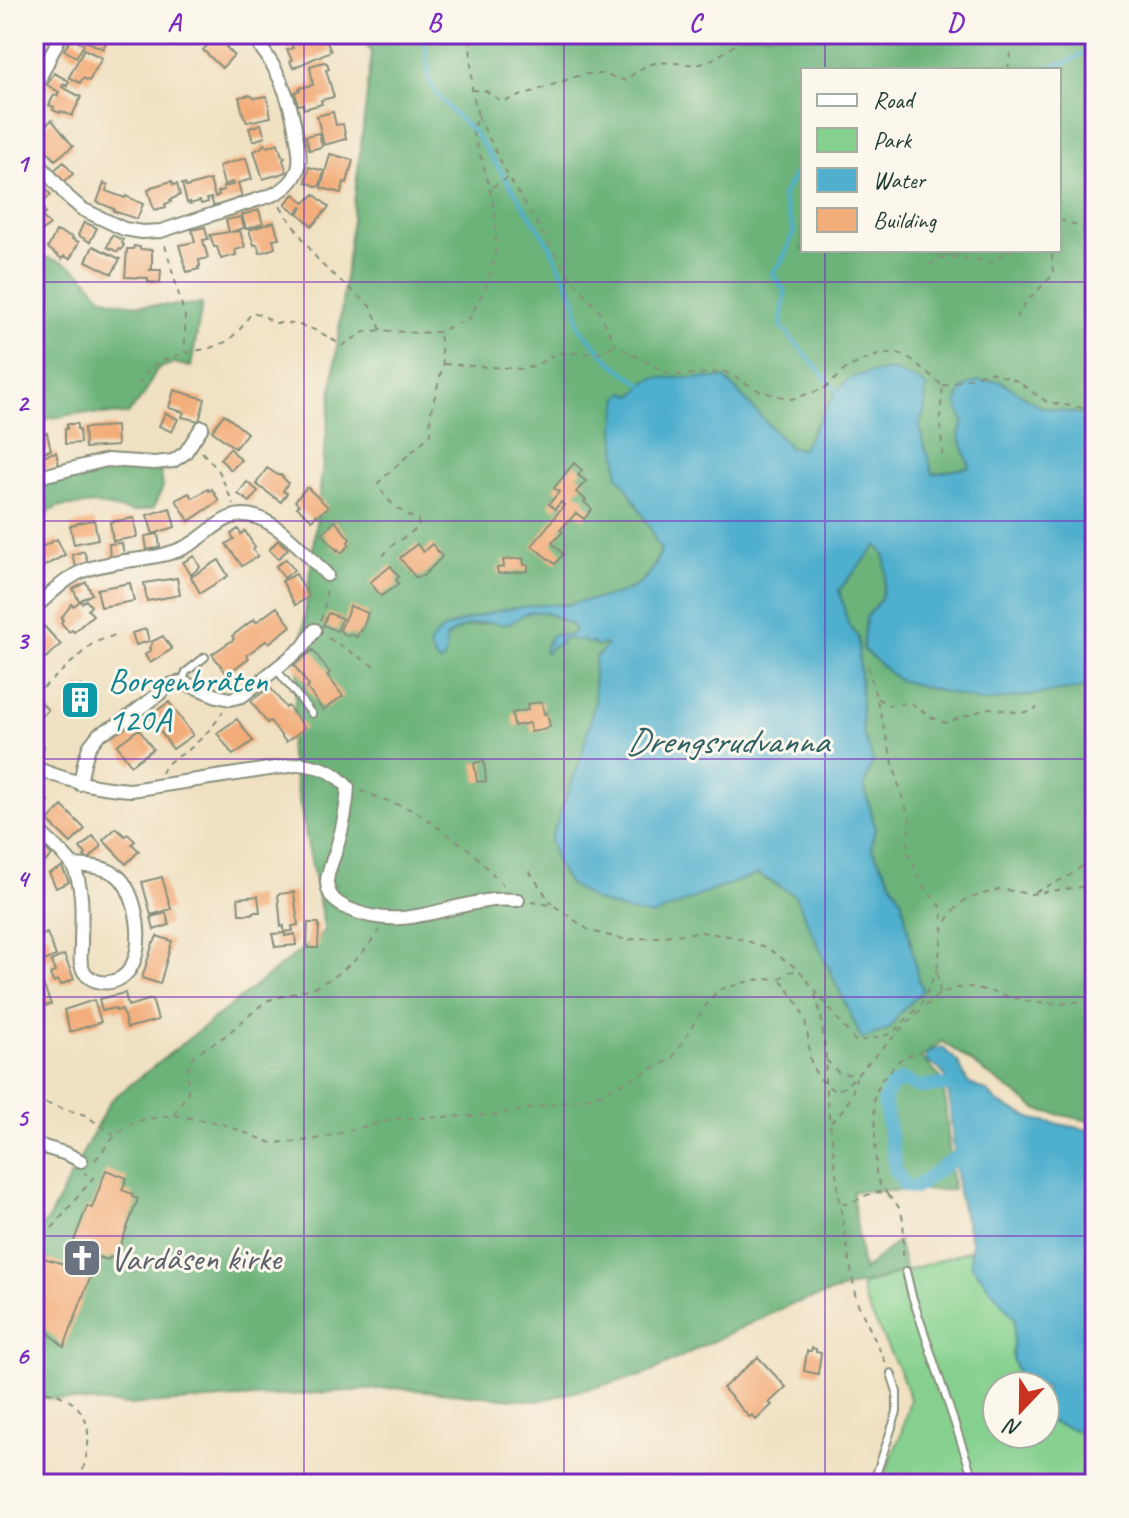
<svg xmlns="http://www.w3.org/2000/svg" width="1129" height="1518" viewBox="0 0 1129 1518" font-family="Caveat,sans-serif">
  <rect width="100%" height="100%" fill="#fbf7ec"/>
  <filter id="ink" filterUnits="userSpaceOnUse"><feTurbulence type="fractalNoise" baseFrequency=".0125" numOctaves="2"/><feDisplacementMap in="SourceGraphic" scale="16" xChannelSelector="R" yChannelSelector="G"/><feConvolveMatrix kernelMatrix="1 2 1 2 8 2 1 2 1" color-interpolation-filters="sRGB"/></filter>
  <filter id="wash" filterUnits="userSpaceOnUse"><feTurbulence type="fractalNoise" baseFrequency=".006" numOctaves="4" result="noise"/><feDisplacementMap in="SourceGraphic" scale="32" xChannelSelector="R" yChannelSelector="G"/><feGaussianBlur stdDeviation="1.8" result="paint"/><feColorMatrix in="noise" values="0 0 0 0 0 0 0 0 0 0 0 0 0 0 0 0 0 1.4 0 .05"/><feComposite in="paint" operator="in"/></filter>
  <g filter="url(#wash)">
    <rect width="100%" height="100%" fill="#f0e1c3"/>
    <path fill="#86d18f" stroke="#528762" stroke-width="2" d="M970 1250 1015 1319 1012 1358 1022 1386H997V1434H1045V1417L1050 1422 1085 1433 1095 1444V1484H881L901 1434 910 1399 901 1374 865 1302 861 1286Z"/>
    <path fill="#6cb37a" stroke="#467857" stroke-width="2" fill-rule="evenodd" d="M357 34H1095V417L1041 407 1000 381 964 422 959 435 970 468 932 474 919 427 925 409 902 376 892 371 838 392 802 449 790 448 725 378 646 382 633 397 616 447 619 470V476L629 491 654 535 656 542 661 547C647 613 559 601 509 609 492 611 477 616 461 622 447 627 434 632 429 647L433 652 435 658C447 637 451 628 477 625 481 625 485 622 489 622 495 622 501 625 508 623 514 622 518 616 524 614 542 606 555 619 571 624L575 631 572 634 549 640 548 645 560 643 563 639 582 638 598 647 602 644 607 646 594 667 595 702 580 761 550 840 711 891 757 874 795 895 862 1038 889 1029 899 1014 923 990 918 979 902 900 871 847 875 827 864 786 873 761 863 732 858 637 848 624 839 590 876 544 885 556 886 575 881 599 866 618 1082 688 1095 682V1122L1038 1110 942 1041 921 1058 943 1080 953 1190 852 1191 863 1271 898 1241 906 1271 789 1305 698 1348 645 1375 537 1401 395 1388 128 1405 34 1397V1234L48 1220 110 1101 325 931 289 750 372 52ZM803 70H1059V250H803Z
      M34 256C53 257 71 264 85 277 91 283 96 292 102 296 124 309 176 305 202 304L191 367 174 363 157 369 144 395 127 415 80 413 34 421Z
      M103 464 160 467 163 487 153 508 133 512 96 504 57 507 34 523V481Z"/>
    <path fill="#50afce" stroke="#387681" stroke-width="2" d="M892 370 919 381 926 387 925 409 919 427 933 474 970 467 959 435 964 422 956 403 963 388 977 381H1000L1041 407 1095 417V682L1082 688 983 702 898 680 863 649 866 618 881 599 886 575 885 556 877 545 839 590 848 624 858 637 863 732 873 761 864 786 875 827 871 847 902 900 918 979 923 990 899 1014 889 1029 862 1039 795 895 758 874 711 891 652 916 623 910 594 900 568 883 556 862 550 840 580 761 595 702 594 667 596 657 607 646 602 644 598 647 591 642 586 643 582 639 577 641 572 639H563L559 645 552 646 546 653 544 650 552 635C560 634 568 639 575 631L571 624C561 621 553 613 542 612 520 610 521 621 506 624 500 625 493 622 487 622 472 623 457 628 446 638V656L441 663 437 661 429 647C433 632 448 627 461 622 487 613 512 607 539 605 549 604 560 606 570 604 574 604 577 602 582 601 618 596 652 590 661 548L655 542 654 535 629 491 618 476 615 425 619 397 625 392 633 396 646 382 655 378H725L790 448 802 449C813 432 833 390 848 380 860 372 878 372 892 370Z
      M942 1047 958 1062 968 1083 988 1092 998 1103 1033 1119 1095 1131V1444L1085 1433 1050 1422 1045 1417V1386H1022L1012 1358 1015 1319 971 1265V1240L958 1193 947 1078 939 1069 927 1062 926 1057 929 1052Z"/>
    <g fill="none" stroke-linecap="round" stroke-linejoin="round">
      <path stroke="#50afce" stroke-width="4" d="M425 34C427 42 425 51 427 59 428 67 430 68 428 77L437 94 453 113 474 132 515 192 550 246 576 301 579 327 611 362 643 385
        M1036 70 1067 62 1095 48
        M803 159 782 197 794 231 783 259 772 274 785 291 781 326 838 392"/>
      <path stroke="#50afce" stroke-width="14" d="M948 1085 919 1087 902 1080 891 1087 884 1100 896 1171 905 1186 914 1188 955 1158"/>
    </g>
    <g id="blocks">
      <path fill="#f3ad7a" d="M87 34H110L103 49 84 40Z
        M301 34H323L331 51 293 68 290 61 292 60 287 50 293 48 289 39Z
        M72 37 84 45 76 57 64 50Z
        M216 37 221 42 223 40 228 45 226 47 234 55 222 68 203 50Z
        M84 49 102 58 89 81 83 78 80 83 69 77Z
        M324 62 327 63 329 69 326 70 334 97 321 100 322 104 304 109 303 104 298 105 295 92 300 90 299 88 313 85 310 66Z
        M54 73 69 81 67 86 63 84 62 87 81 97 72 116 61 111 60 113 53 110 54 107 49 105 54 95 57 96 59 92 47 85Z
        M250 95 255 98 267 96 271 117 247 122 243 114 239 97Z
        M333 112 336 125 343 124 346 139 324 145 317 116Z
        M52 120 73 146 55 160 46 149 44 150 40 145 42 144 34 134Z
        M261 124 265 137 253 141 249 128Z
        M319 133 322 147 309 150 306 136Z
        M278 143 282 156 285 157 283 160 287 172 263 179 254 151 261 148 264 144 268 147Z
        M330 154 353 160 347 183 344 182 341 193 321 188Z
        M246 158 252 179 238 183 242 197 214 207 211 198 207 199 208 202 201 204 200 201 190 204V202L187 203 182 184H185L186 187 210 180 215 197 219 195 218 192 224 190 223 187 233 185 232 182 224 185 219 166Z
        M64 162 73 174 63 182 53 171Z
        M309 167 324 171 320 185 318 187 306 182Z
        M172 181 173 185 177 184 180 195 170 200 171 202 165 204 166 207 154 210 148 190 151 189V187Z
        M104 183 108 185 106 191 125 198 126 196 143 204 137 219 113 211 114 209 97 202Z
        M42 184 51 195 39 204 46 213 42 216 50 225 36 236 34 234V201L36 199 34 190Z
        M294 194 305 203 314 194 329 207 312 226 298 213 302 208 301 207 296 213 285 204Z
        M259 210 263 224 246 229 242 215Z
        M241 217 244 228 231 232 240 231 245 247 235 250 236 255 221 259 217 247H214L210 235 229 232 226 220Z
        M84 222 97 228 90 242 78 235Z
        M274 222 279 238 273 239 275 248 260 253 257 244 254 245 249 230Z
        M205 227 208 239 203 240 208 258 199 260 200 266 198 267 199 269 187 272 179 245 195 242 192 230Z
        M56 231 73 237 72 239 79 242 70 259 64 256 62 259 48 248Z
        M112 235 123 240 122 243 124 245 121 250 119 249 118 252 107 247Z
        M93 246 120 259 112 274 86 261Z
        M134 246 140 247V249L152 250V268L150 270H161L160 283 148 282V278L125 277 127 249H133Z
        M174 390 205 399 199 421 182 417 184 412 169 408Z
        M165 413 178 419 172 432 159 426Z
        M224 414 247 433 235 448 212 431Z
        M67 424H77V429H79L80 443 65 444V429H67Z
        M116 426 117 446 85 448 84 428Z
        M47 433 51 450 34 454V436Z
        M230 448 241 460 231 470 220 459Z
        M56 452 59 465 44 469 41 456Z
        M574 463 582 470 578 475 586 481 576 492 586 500 584 502 592 509 584 519 576 513 560 530 563 532 552 543 563 554 555 564 532 546 564 505 561 502 555 509 549 504 559 492 554 488Z
        M267 468 278 475H281L288 483 283 491 287 493 281 502 256 484Z
        M247 482 258 491 250 502 238 494Z
        M306 488H308L328 507 318 516 317 514 312 520 297 507 299 505 295 501Z
        M208 489 209 491 212 489 219 501 189 521 176 500 189 493 193 498Z
        M170 508 175 527 153 534 147 515Z
        M134 518 137 537 113 541 110 522Z
        M94 520 98 539 74 544 70 526 77 524V523Z
        M335 521 350 539 348 542 350 545 341 553 338 549 337 551 322 533Z
        M238 529 241 534 245 531 255 547 253 549 258 556 242 566 226 544 234 539 231 534Z
        M158 534 160 547 147 550 145 536Z
        M57 539 65 555 37 570 34 565V551Z
        M278 540 288 549 278 559 269 550Z
        M122 543 124 556 110 558 109 544Z
        M417 544 423 552 432 544 442 557 423 576 415 577 400 558Z
        M84 551 88 563 76 567 72 555Z
        M194 556 200 567 191 575 183 562Z
        M523 558 524 565H528V571L498 574 497 568 504 567 503 560Z
        M286 559 294 570 284 578 276 566Z
        M219 560 228 576 200 593 191 577Z
        M391 566 399 577 396 580 399 584 381 596 370 582Z
        M296 574 309 597 295 605 282 581Z
        M177 578 180 595 147 601 144 583Z
        M86 582 92 594 79 601 73 589Z
        M130 583 134 601 101 607 97 589Z
        M86 600 91 606 88 610 93 615 74 632 72 630 69 632 61 623 63 620 61 618 72 604 74 606 80 601 82 603Z
        M350 606 368 613 362 631 360 630 357 637 349 634 348 636 341 632 340 630Z
        M277 607 291 626 269 643 267 640 247 655 249 658 227 674 212 654 234 639 232 636 254 619 256 622Z
        M328 613 342 618 337 631 323 625Z
        M44 626 61 645 43 660 34 650V635Z
        M146 629 149 641 136 645 132 633Z
        M163 636 172 649 150 663 145 655 151 650 149 648 152 644 151 642Z
        M313 650 330 673 327 675 343 696 323 710 307 688 309 686 294 665Z
        M81 685 95 705 81 715 75 709 67 695Z
        M270 687 286 708 288 706 305 728 286 742 270 721 267 723 251 701Z
        M41 702 48 710 37 721 39 723 34 728V709Z
        M169 702 193 735 173 749 149 716Z
        M542 702 544 714 547 713 550 727H547V729L531 732 530 723 514 726 512 713 528 710 527 704Z
        M237 719 253 741 233 755 217 733Z
        M139 729 153 749 131 765 117 745Z
        M484 761 486 781 477 782 474 763Z
        M40 792 49 802 38 812 34 807V794L36 796Z
        M62 806 85 829 71 843 48 821Z
        M116 828 125 836 128 834 135 841 132 844 139 851 126 864 103 840Z
        M93 836 102 846 88 860 84 856 86 854 80 848Z
        M38 842 52 855 41 866 34 859V845Z
        M62 867 69 882 56 888 49 873Z
        M162 877 171 909 151 915 142 882Z
        M294 892 298 925 292 926 293 931 284 932V926L281 927 278 894Z
        M258 896 260 912H253V914H239L238 898Z
        M166 913 169 925 154 930 151 917Z
        M308 923H319L318 948H307Z
        M47 933 56 956 34 965V939Z
        M285 933V936L295 934 296 945 275 947 272 934Z
        M157 936 172 941 160 984 142 978 153 943H154Z
        M64 955 74 979 61 985 58 980 53 982 50 974 55 972 51 961Z
        M43 984 51 1004 34 1010V987Z
        M125 993 128 1006 152 999 158 1020 127 1028 122 1009 116 1011 115 1008 102 1011 99 999Z
        M94 1000 101 1022 70 1032 64 1010Z
        M106 1170 127 1178 122 1190 133 1194 132 1197 138 1199 115 1259 110 1257 108 1260 98 1257 64 1347 34 1319V1255L64 1264V1268L87 1206 92 1208Z
        M812 1348 816 1349V1352L821 1353 818 1374 804 1371 807 1351H811Z
        M758 1357 786 1387 769 1403 772 1405 756 1420 752 1415 749 1417 723 1388Z"/>
    </g>
  </g>
  <g filter="url(#ink)">
    <use href="#blocks" fill-opacity="0" stroke="#888f7c" stroke-width="2"/>
    <g fill="none" stroke-linecap="round" stroke-linejoin="round">
      <g stroke="#888f7c" stroke-width="10">
        <path id="service" d="M276 669 312 714
          M182 682 186 672 205 657
          M34 752 40 747
          M906 1271 912 1296 975 1484
          M873 1484 897 1412V1392L891 1373"/>
      </g>
      <g stroke="#888f7c" stroke-width="16">
        <path id="minor" d="M34 90 61 34
          M34 158 68 197 82 209 124 229 142 232 161 231 272 195C284 190 293 183 298 170 301 160 299 149 297 139 291 99 278 63 249 34
          M34 478 107 460 154 463 173 461 185 453 202 427
          M34 608C50 595 64 579 83 571 117 557 159 563 191 544 212 532 227 508 256 517 281 525 309 556 327 575
          M34 767C66 781 96 788 131 790L302 764C324 768 332 770 348 787 347 807 343 827 337 847 334 858 327 871 327 882 328 897 336 903 349 909 401 932 441 906 493 900 501 899 510 900 518 900
          M80 784 84 763 89 747 99 734 119 724 172 684 182 682 217 696 230 699 242 696 303 647 315 630
          M34 827C44 836 67 856 73 866 85 890 81 920 81 946 81 951 80 959 81 964 85 982 106 987 121 978 148 961 140 898 119 877 106 866 88 866 72 865
          M34 1144 67 1154 81 1161"/>
      </g>
      <path stroke="#888f7c" stroke-width="2" stroke-dasharray="6 6" stroke-linecap="butt" d="M274 41 281 34
        M1008 70 1012 38 1010 34
        M472 90 486 91 498 99 505 101 584 74H604L626 81C647 60 658 61 685 64 692 64 698 65 704 63 722 56 736 42 755 34
        M478 116 509 178 565 270 601 314 615 345 669 374 683 375 725 372 760 391 791 399 824 389 848 367 878 355 897 353 911 359 943 386 940 417 943 462
        M492 187 508 178
        M280 206 320 263 371 307 381 330
        M1059 220 1095 230
        M165 245 185 317V352
        M929 265 941 258 956 257 992 262 1010 250
        M1016 318 1026 302 1053 275 1052 257 1056 250
        M444 364 522 369 537 365 556 353H599L615 345
        M138 385 152 366 160 361 185 353 210 348 228 341 241 328 252 312 263 315 274 323C302 322 319 330 342 346L364 332 381 330 417 333 438 332 470 318C476 305 484 292 489 278 506 228 488 178 472 131L478 116 472 90 470 34
        M943 386 990 372 1015 380 1047 402 1095 410
        M202 452 219 471 233 504
        M383 556 390 547 419 527 418 520C401 513 385 501 378 483L431 434 430 416 443 364 439 333
        M321 620 326 600V587
        M328 638 374 666
        M868 666 901 794 910 819 907 850 922 885 941 907 943 929
        M34 696 93 643 118 634
        M877 698 889 705 911 703 931 717 945 723 989 708 1022 713 1037 708
        M161 773C167 759 181 757 192 747 203 737 216 724 223 711
        M361 791 415 811 470 850 503 885
        M529 871 552 904
        M1035 892 1069 876 1095 856
        M531 902 553 905 590 931 627 940 701 932 734 937 766 947 799 970 856 1042 891 1034 921 1005 937 969
        M781 980C790 992 799 1003 804 1018 814 1050 800 1068 835 1091L845 1087 906 1024 940 993 956 988 973 987 1026 1001 1060 1004 1095 999
        M940 992 937 969 943 929 952 912 966 899 1000 889 1030 894 1095 885
        M815 994 821 1016 826 1059 825 1084 840 1204 856 1300 887 1365
        M826 1060 839 1073 855 1075
        M34 1100 85 1115 114 1135
        M174 1114 188 1092 187 1071 193 1056 225 1036 266 1001 315 987 334 977 361 955 380 930
        M831 1122C847 1106 852 1099 856 1077
        M95 1160 115 1136 128 1125 142 1120 173 1115 220 1123 272 1143 312 1140 395 1119 494 1115 593 1097 672 1059 703 1009 718 990 754 980 780 978 789 972 799 970
        M888 1195 880 1185 876 1172 874 1097 882 1079 901 1059 920 1051
        M842 1204C855 1204 865 1193 878 1192 885 1192 890 1197 894 1201 910 1218 900 1241 904 1262
        M34 1244 54 1226 93 1178 84 1173
        M34 1348V1355
        M34 1389C42 1391 52 1392 59 1395 100 1413 89 1450 79 1484"/>
      <use href="#service" stroke="#fff" stroke-width="6"/>
      <use href="#minor" stroke="#fff" stroke-width="12"/>
    </g>
  </g>
  <path fill="none" stroke="#7b2cbf" stroke-width="2" stroke-opacity="0.55" d="M304 34V1484M564 34V1484M825 34V70M825 250V1484M34 282H1095M34 521H1095M34 759H1095M34 997H1095M34 1236H1095"/>
  <defs>
    <g id="building-square" transform="scale(2)"><rect x="-9" y="-9" width="18" height="18" rx="4" fill="#0f9aa8" stroke="#fbf7ec"/><path d="M-4-6H4V6H1V3H-1V6H-4ZM-2.5-4.3h1.7v1.8h-1.7ZM.8-4.3h1.7v1.8H.8ZM-2.5-1h1.7V.8h-1.7ZM.8-1h1.7V.8H.8Z" fill="#fff"/></g>
    <g id="church-square" transform="scale(2)"><rect x="-9" y="-9" width="18" height="18" rx="4" fill="#6b7280" stroke="#fbf7ec"/><path d="M-1.2-6h2.4v3.5h3.3v2.4h-3.3V6h-2.4V-.1h-3.3v-2.4h3.3Z" fill="#fff"/></g>
  </defs>
  <g fill-rule="evenodd">
    <use href="#building-square" x="80" y="700"/>
    <use href="#church-square" x="82" y="1258"/>
  </g>
  <g text-anchor="middle" stroke-width="6" stroke-linejoin="round" paint-order="stroke">
    <g font-size="34" fill="#0d838f" stroke="#fbf7ec" text-anchor="start">
      <text x="108" y="692">Borgenbråten<tspan x="108" dy="39">120A</tspan></text>
    </g>
    <g font-size="34" fill="#5b616d" stroke="#fbf7ec" text-anchor="start">
      <text x="110" y="1270">Vardåsen kirke</text>
    </g>
    <g font-size="36" font-style="italic" fill="#2e5f62" stroke="#fbf7ec">
      <text x="727" y="753">Drengsrudvanna</text>
    </g>
  </g>
  <rect width="1129" height="1518" fill="none" stroke="#fbf7ec" stroke-width="88"/>
  <rect x="801" y="68" width="260" height="184" fill="#fbf7ec" stroke="#a3ada2" stroke-width="2"/>
  <rect x="817" y="94" width="40" height="12" fill="#ffffff" stroke="#a3ada2" stroke-width="2"/>
  <text x="873" y="108" font-size="24" fill="#1f3d34">Road</text>
  <rect x="817" y="128" width="40" height="24" fill="#86d18f" stroke="#a3ada2" stroke-width="2"/>
  <text x="873" y="148" font-size="24" fill="#1f3d34">Park</text>
  <rect x="817" y="168" width="40" height="24" fill="#50afce" stroke="#a3ada2" stroke-width="2"/>
  <text x="873" y="188" font-size="24" fill="#1f3d34">Water</text>
  <rect x="817" y="208" width="40" height="24" fill="#f3ad7a" stroke="#a3ada2" stroke-width="2"/>
  <text x="873" y="228" font-size="24" fill="#1f3d34">Building</text>
  <g transform="translate(1021 1410) rotate(202)"><circle r="38" fill="#fbf7ec" stroke="#a3ada2" stroke-width="2"/>
  <path d="M0-6L14 30L0 20L-14 30Z" fill="#c8321e"/>
  <text y="-12" font-size="22" font-weight="bold" text-anchor="middle" fill="#1f3d34">N</text>
  </g>
  <rect x="44" y="44" width="1041" height="1430" fill="none" stroke="#7b2cbf" stroke-width="3"/>
  <g font-size="26" text-anchor="middle" font-weight="bold" fill="#7b2cbf">
    <text x="174" y="31">A</text>
    <text x="434" y="31">B</text>
    <text x="695" y="31">C</text>
    <text x="955" y="31">D</text>
    <text x="22" y="172">1</text>
    <text x="22" y="411">2</text>
    <text x="22" y="649">3</text>
    <text x="22" y="887">4</text>
    <text x="22" y="1126">5</text>
    <text x="22" y="1364">6</text>
  </g>
</svg>
